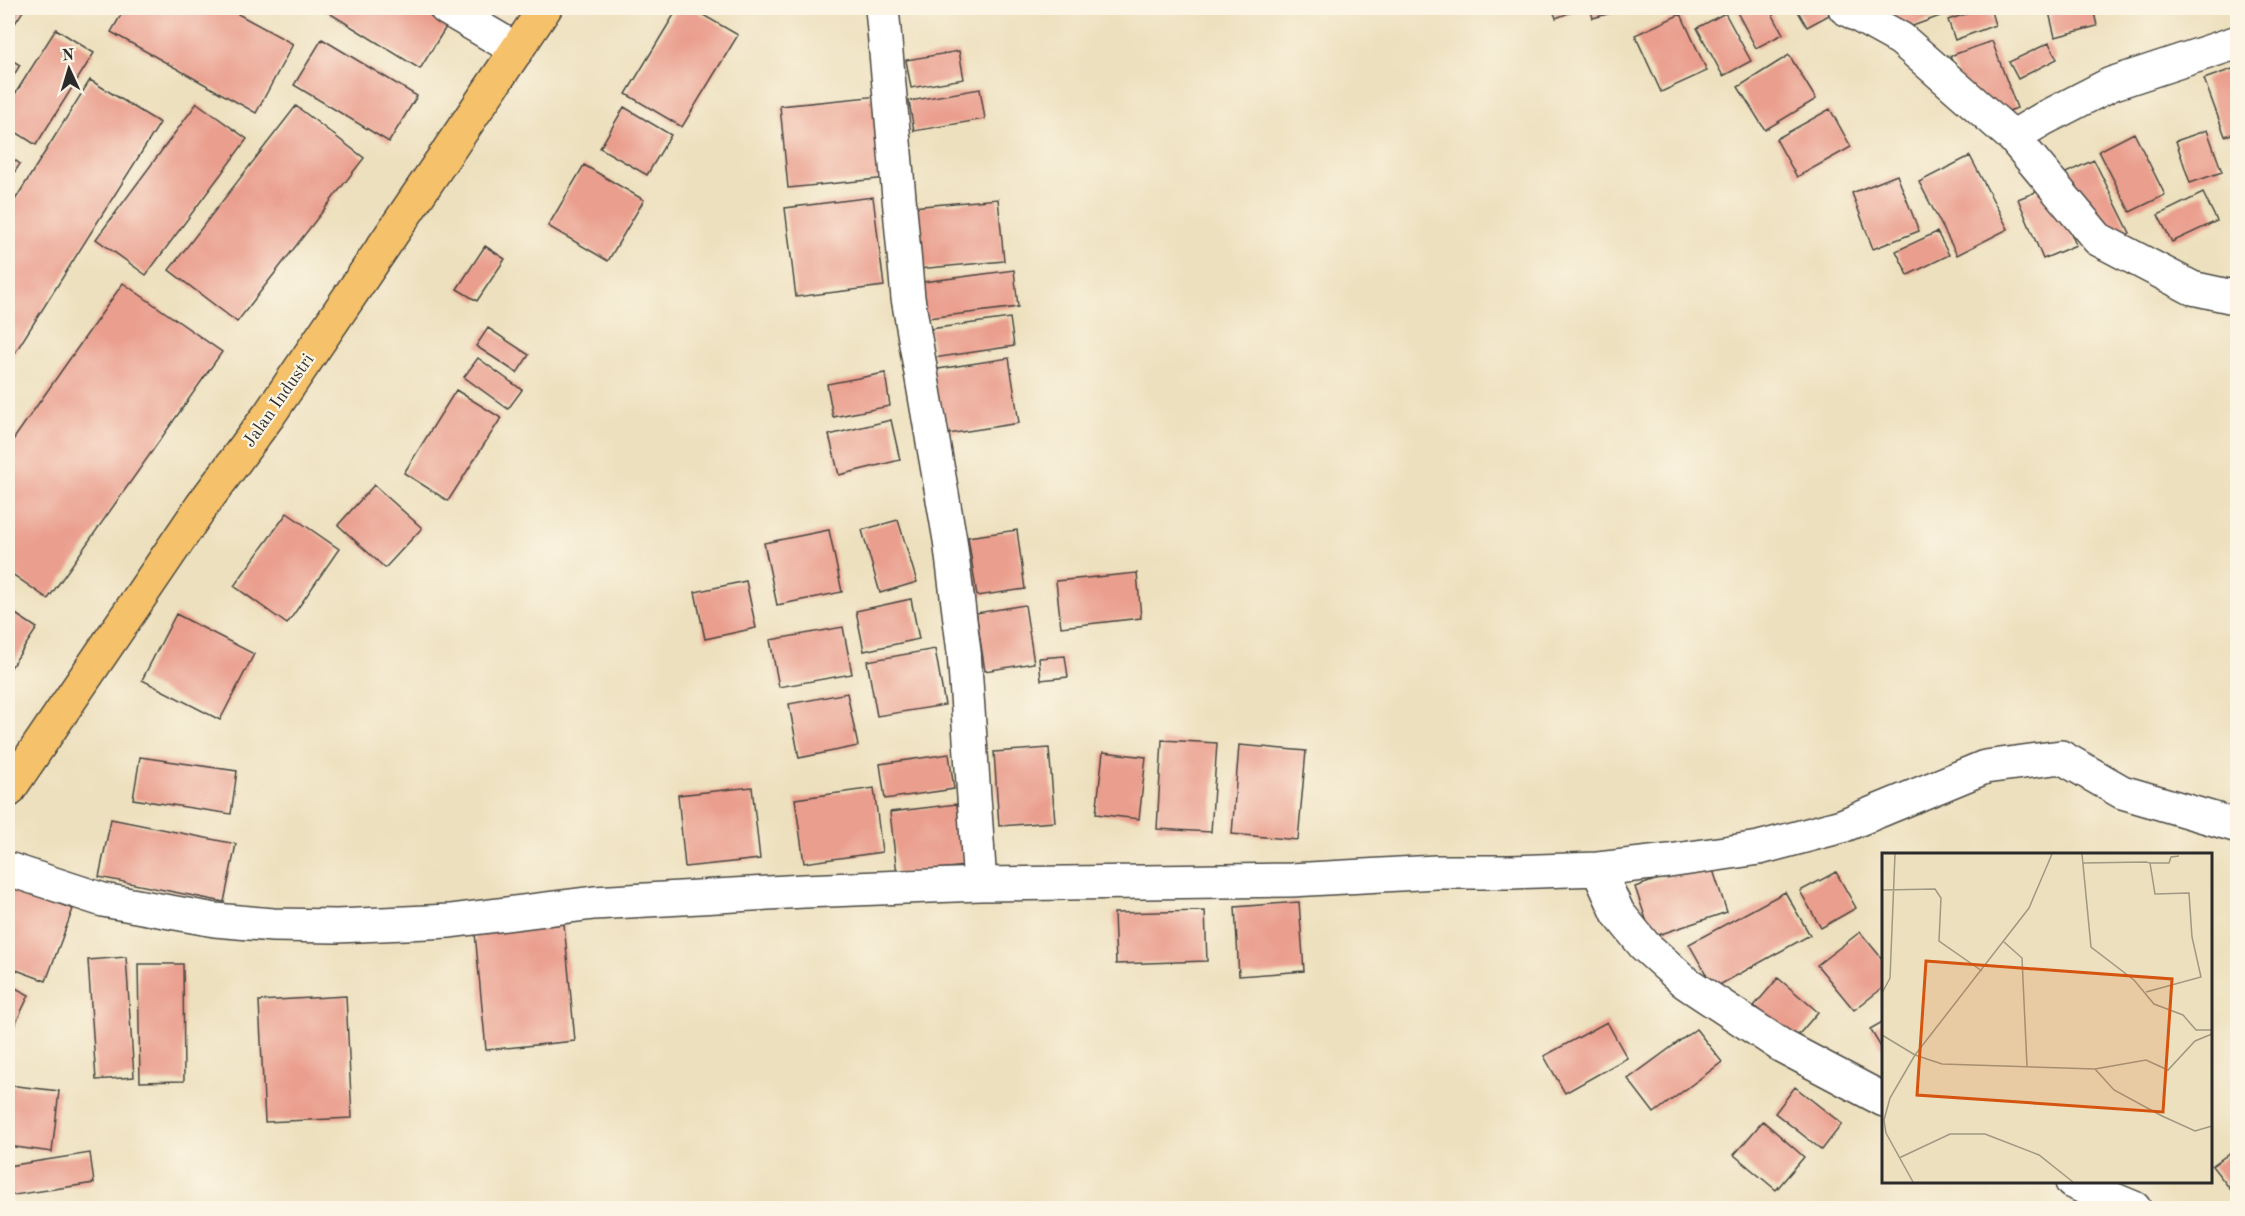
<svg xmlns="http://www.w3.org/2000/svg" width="2245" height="1216" viewBox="0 0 2245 1216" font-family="'Old Standard TT',serif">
  <rect width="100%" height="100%" fill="#fcf5e5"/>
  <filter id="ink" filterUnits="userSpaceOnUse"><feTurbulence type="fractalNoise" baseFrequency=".0167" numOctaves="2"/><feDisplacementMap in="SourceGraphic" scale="12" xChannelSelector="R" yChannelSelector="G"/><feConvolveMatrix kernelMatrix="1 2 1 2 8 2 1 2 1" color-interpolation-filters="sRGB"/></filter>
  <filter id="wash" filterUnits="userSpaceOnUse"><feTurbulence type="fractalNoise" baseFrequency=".008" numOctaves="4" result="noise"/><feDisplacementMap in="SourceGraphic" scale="24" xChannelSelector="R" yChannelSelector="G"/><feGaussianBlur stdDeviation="1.35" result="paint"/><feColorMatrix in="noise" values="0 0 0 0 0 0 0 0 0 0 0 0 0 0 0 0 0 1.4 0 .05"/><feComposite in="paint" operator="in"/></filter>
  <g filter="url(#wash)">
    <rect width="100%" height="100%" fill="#ede0be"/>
    <g id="blocks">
      <path fill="#ea9e8d" d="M8 8H25L8 34Z
        M125 8H227L293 44 256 113 111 32Z
        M321 8H431L451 19 420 69Z
        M678 8H691L738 35 682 127 626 94Z
        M1552 8H1578L1579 9 1556 18Z
        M1590 8H1628L1593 18Z
        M1746 8H1769L1783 34 1756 48 1737 12Z
        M1796 8H1842L1807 27Z
        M1891 8H1950L1951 12 1899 31Z
        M1983 8H1990L1995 25 1955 40 1948 20Z
        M2048 8H2093L2097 26 2055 37Z
        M1725 13 1751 61 1723 76 1697 28Z
        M1681 14 1707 71 1661 92 1635 35Z
        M56 29 94 53 36 145 8 127V105Z
        M322 39 417 96 389 142 294 85Z
        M1992 41 2017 108 1975 123 1950 56Z
        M2049 43 2057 59 2018 79 2009 62Z
        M959 51 964 79 911 88 906 60Z
        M1789 55 1816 99 1765 130 1738 87Z
        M8 58 20 65 8 85Z
        M2238 67V132L2225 136 2204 79Z
        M90 80 160 123 8 364V211Z
        M980 89 985 119 914 131 909 101Z
        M879 96 888 178 788 188 780 106Z
        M197 103 247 139 146 275 96 239Z
        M296 106 364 158 237 322 169 270Z
        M624 107 671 135 647 175 600 148Z
        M1830 109 1851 147 1797 177 1776 139Z
        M2207 130 2222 172 2190 183 2176 141Z
        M2134 133 2165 195 2130 212 2099 151Z
        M8 155 20 164 8 182Z
        M1970 156 2008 229 1957 255 1919 182Z
        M2094 160 2130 233 2095 249 2059 176Z
        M584 165 644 200 608 261 548 226Z
        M1897 175 1919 231 1873 249 1852 193Z
        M2051 186 2076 245 2043 259 2018 199Z
        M2203 193 2217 221 2172 242 2158 215Z
        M873 197 884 286 796 297 785 208Z
        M998 199 1004 261 918 269 912 207Z
        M1937 232 1949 255 1908 275 1896 251Z
        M485 246 505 259 477 301 457 289Z
        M1014 270 1018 307 920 319 916 283Z
        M123 283 222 352 48 599 8 571V447Z
        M1010 318 1014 346 934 358 930 329Z
        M488 328 529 355 517 373 476 346Z
        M478 358 522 390 508 409 464 377Z
        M1009 358 1019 423 942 435 932 370Z
        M885 373 890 406 833 417 827 384Z
        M456 390 501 418 448 501 404 473Z
        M891 420 900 460 839 475 829 435Z
        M374 485 422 528 385 568 338 525Z
        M287 513 339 549 287 624 234 586Z
        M898 520 917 582 880 593 862 530Z
        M829 530 842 592 777 605 764 543Z
        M1017 530 1025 589 977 596 968 537Z
        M1137 573 1141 618 1061 627 1056 581Z
        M746 581 756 628 705 639 695 592Z
        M911 599 919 639 864 651 856 611Z
        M1025 605 1034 663 985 671 976 613Z
        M8 609 37 628 8 672Z
        M176 614 254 654 220 720 142 680Z
        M843 627 852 674 779 687 770 640Z
        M935 649 945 705 877 716 867 661Z
        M1065 656 1068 677 1041 680 1039 658Z
        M847 693 858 746 799 758 789 704Z
        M1162 740 1217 743 1211 832 1157 829Z
        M1239 745 1306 751 1298 840 1232 834Z
        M1049 748 1055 822 999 826 994 752Z
        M1103 752 1146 757 1139 819 1096 814Z
        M949 754 954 789 885 799 880 764Z
        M140 757 237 771 231 814 133 799Z
        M752 787 760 859 685 867 678 795Z
        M874 788 882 852 804 863 795 799Z
        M957 804 965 866 897 874 890 812Z
        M111 819 236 844 224 902 99 877Z
        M1710 861 1727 912 1652 937 1635 887Z
        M1836 872 1856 908 1821 928 1800 891Z
        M8 885 73 909 46 981 8 967Z
        M1785 892 1810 935 1714 988 1689 944Z
        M1299 902 1304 971 1239 976 1235 907Z
        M1205 911 1207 961 1116 964 1114 913Z
        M564 924 575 1041 486 1050 475 933Z
        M1860 932 1884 961V987L1854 1010 1817 965Z
        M126 957 134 1077 96 1080 88 960Z
        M138 964H183L184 1081 140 1082Z
        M1778 978 1818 1012 1794 1040 1754 1006Z
        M8 984 29 995 8 1039Z
        M346 996 352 1118 265 1122 259 1001Z
        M1884 1021V1052L1870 1029Z
        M1607 1022 1627 1058 1565 1093 1544 1056Z
        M1696 1029 1722 1062 1654 1113 1628 1079Z
        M8 1085 59 1091 52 1152 8 1146Z
        M1795 1087 1842 1124 1822 1150 1775 1113Z
        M1763 1121 1804 1157 1776 1190 1734 1155Z
        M2238 1147V1199L2212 1166Z
        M90 1153 94 1183 8 1196V1166Z"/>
    </g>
  </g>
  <g filter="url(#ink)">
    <use href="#blocks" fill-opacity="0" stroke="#484641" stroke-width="1.5"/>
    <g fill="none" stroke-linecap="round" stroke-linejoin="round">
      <g stroke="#484641" stroke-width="36">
        <path id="minor" d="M446 8 517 50
          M882 8 908 298 950 540 964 652 980 884
          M1845 8 1901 39 2013 137 2098 239 2192 288 2238 298
          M2013 137 2043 119 2111 84 2238 42
          M8 869 103 900 215 920 273 925 337 926 450 921 594 903 804 891 980 884 1291 880 1436 872H1511L1598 869 1618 913 1644 945 1685 982 1782 1046 1884 1100
          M1598 869 1669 861 1759 848 1842 826 1985 767 2061 757 2122 792 2238 826
          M2072 1182 2134 1208"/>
      </g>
      <g stroke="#484641" stroke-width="36">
        <path id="major" d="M8 791 201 507 269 415 545 8"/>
      </g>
      <use href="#minor" stroke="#fff" stroke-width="33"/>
      <use href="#major" stroke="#f5c16b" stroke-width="33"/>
    </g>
  </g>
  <g text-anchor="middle" stroke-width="4.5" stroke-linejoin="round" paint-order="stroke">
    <g font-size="18" fill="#2b2b2b" stroke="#fcf5e5">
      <text transform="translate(278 400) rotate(-55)" y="6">Jalan Industri</text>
    </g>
  </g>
  <g transform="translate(1882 853)">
    <rect width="330" height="330" fill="#ede0be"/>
    <path fill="none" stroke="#9f9883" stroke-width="1.5" d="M200 1 209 94 252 127 272 151 301 162 314 177H330M201 10 264 9 268 10 273 41 307 40 310 84 319 124 264 139M268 10H287L289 4 297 3M0 37 53 36 59 45 57 88 100 118M122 89 140 105 145 213M0 140 8 125 13 1M0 182 33 202 60 211 213 216 232 237 280 263 313 278 330 273M213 216 264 207 286 217 313 188 330 181M17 305 68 281H103L157 302 191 329M31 329 4 280 2 267 8 245 33 202 147 55 170 1"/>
    <path fill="#d5540f" fill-opacity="0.15" stroke="#d5540f" stroke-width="3" d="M44 108 290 126 281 259 35 242Z"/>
    <rect width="330" height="330" fill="none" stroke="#2b2b2b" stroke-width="3"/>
  </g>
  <rect width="2245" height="1216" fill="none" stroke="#fcf5e5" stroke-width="30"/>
  <g transform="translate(69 69) rotate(356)" stroke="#fcf5e5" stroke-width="4.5" paint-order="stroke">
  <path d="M0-4.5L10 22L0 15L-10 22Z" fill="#2b2b2b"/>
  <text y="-9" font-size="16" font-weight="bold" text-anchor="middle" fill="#2b2b2b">N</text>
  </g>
</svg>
